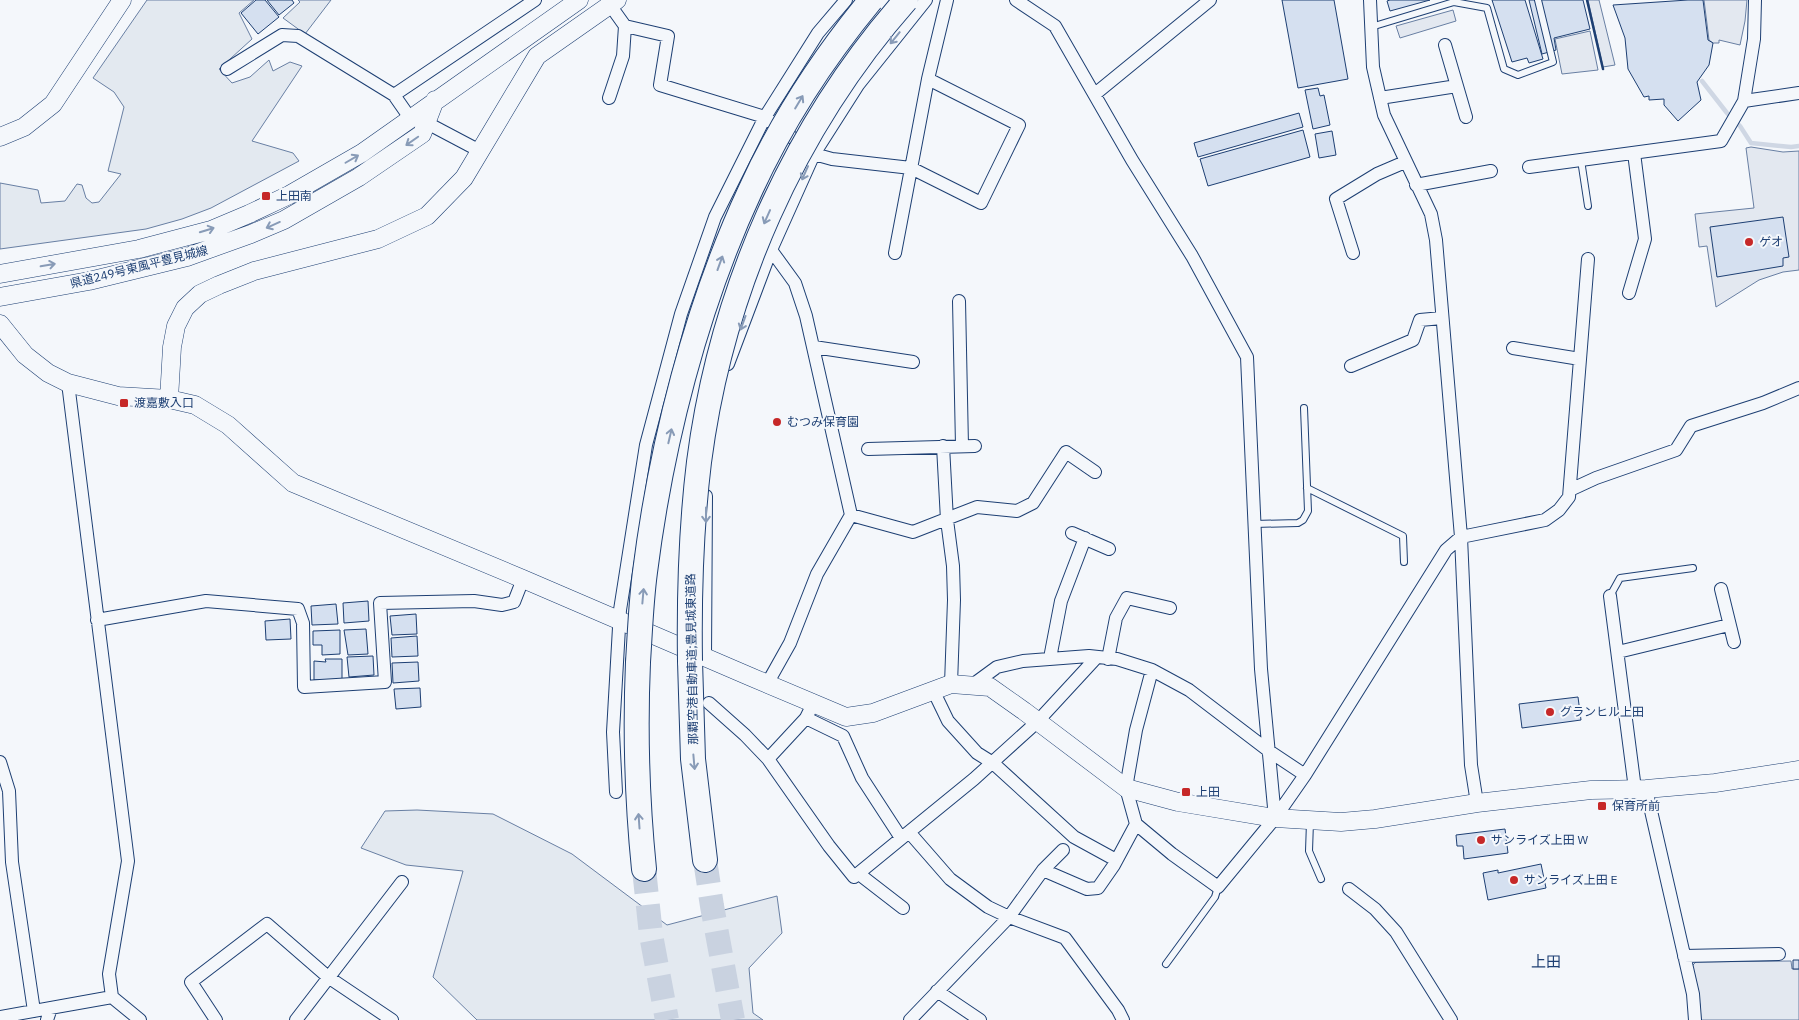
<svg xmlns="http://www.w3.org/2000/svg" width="1799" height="1020" viewBox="0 0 1799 1020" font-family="'IBM Plex Sans','Noto Sans JP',sans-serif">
  <rect width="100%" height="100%" fill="#f4f7fb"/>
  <path fill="#e3e9f0" stroke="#687fa3" d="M147 0H254L239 13 252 39 219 69 232 83 250 77 269 60 273 71 290 62 302 66 252 141 293 153 299 161 211 208 182 219 146 229 0 249V183L38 190 41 203 65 201 77 184 82 185 86 198 92 203 99 202 121 174 108 171 124 107 114 92 93 78Z
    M298 0H331L305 34 283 18 300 2Z
    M417 810 493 814 572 854 667 925 777 896 782 933 749 968 753 1013 763 1020H477L433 977 463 871 406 865 361 848 385 811Z"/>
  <path fill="#e3e8f0" stroke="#687fa3" d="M1588 0H1599L1615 65 1603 67Z
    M1704 0H1747L1745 21 1740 45 1719 40V43H1713L1709 40Z
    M1453 10 1456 21 1400 38 1396 26Z
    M1590 31 1598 70 1562 74 1555 39Z
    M1751 147 1783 152 1799 151V270L1783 272 1759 280 1716 307 1707 246 1699 247 1695 214 1754 208 1746 148Z
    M1791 961 1792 969H1799V1020H1701L1700 1005 1692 966 1696 962Z"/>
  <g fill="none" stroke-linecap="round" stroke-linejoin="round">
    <path stroke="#cfd7e4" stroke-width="4.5" d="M1702 81 1727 113 1740 126 1751 143 1791 147 1799 146"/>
  </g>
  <path fill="#d5e0f0" stroke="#1d3f73" d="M256 0H265L279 17 258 34 241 13Z
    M267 0H292L294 3 279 15Z
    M1282 0H1334L1348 79 1298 88Z
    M1390 0H1430L1390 11 1387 1Z
    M1492 0H1525L1543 59 1529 63 1527 58 1512 62Z
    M1529 0H1583L1590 29 1554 38 1556 50 1542 54Z
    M1688 0H1703L1708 40 1713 43 1709 65 1697 82 1701 100 1678 121 1664 105V99L1649 100V96L1644 97 1628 69 1625 38 1613 5Z
    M1318 88 1320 96 1324 95 1330 125 1313 129 1305 90Z
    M1299 113 1303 127 1198 157 1194 143Z
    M1303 130 1310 157 1208 186 1200 159Z
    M1332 131 1336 155 1319 158 1315 134Z
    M1783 217 1789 257 1783 258V266L1717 277 1710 227Z
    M368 601 369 621 344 623 343 603Z
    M336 604 338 624 312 625 311 606Z
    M416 614 417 634 392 635 390 616Z
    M290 619 291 639 266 640 265 621Z
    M366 629 368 654 348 655 344 630Z
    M340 630V654L322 655V645H313V631Z
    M417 636 418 656 392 657 391 638Z
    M373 656 374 675 349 677 347 657Z
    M325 659H342V680H314V661L326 662Z
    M418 662 419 681 393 683 392 663Z
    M420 688 421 707 396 709 394 689Z
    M1578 697 1581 720 1522 728 1519 704Z
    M1505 829 1508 853 1464 859 1463 846H1457L1456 835Z
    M1541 864 1546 888 1488 900 1483 873 1498 870V873Z
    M1793 960H1799V969H1793Z"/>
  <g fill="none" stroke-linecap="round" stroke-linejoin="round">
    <path stroke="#c9d2e0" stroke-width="24" stroke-dasharray="24 12" stroke-linecap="butt" d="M705 860 712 906 733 1020
      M644 869 651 935 667 1020"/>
    <g stroke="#1d3f73" stroke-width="8">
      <path id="lane" d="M1371 27 1454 2 1487 8 1504 69 1518 75 1553 62 1538 0
        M1581 160 1588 206
        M1307 488 1403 536 1404 562
        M1254 524 1298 523 1303 520 1308 511 1304 408
        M1610 596 1620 578 1693 568
        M1310 822 1309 851 1321 879
        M1166 964 1215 897 1218 887"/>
    </g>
    <g stroke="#1d3f73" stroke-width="14">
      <path id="street" d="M1016 0 1055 26 1132 160 1192 256 1247 357 1261 669 1275 818
        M1370 0 1373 67 1384 115 1431 214 1436 240 1461 537 1471 765 1477 803
        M610 5 625 26 668 36 660 85 765 117 814 154 832 159 911 168 981 203 1019 125 928 79
        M1445 45 1466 117
        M227 69 282 35 298 36 394 95 410 118
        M1095 94 1210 0
        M394 95 535 0
        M609 98 623 56 625 26
        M1380 98 1457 86
        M1744 101 1799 93
        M427 123 480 151
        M1529 167 1721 141 1744 101 1754 39 1755 0
        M1416 185 1491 171
        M895 253 928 79 947 0
        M1353 253 1336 199 1377 174 1405 162
        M1629 293 1645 239 1634 153
        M959 301 962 446
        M814 347 913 362
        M1513 348 1580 359
        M728 364 771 250 814 154 858 85 926 0
        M1351 366 1413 340 1420 320 1442 318
        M68 383 128 861 109 974 112 997 140 1020
        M943 446 947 520 953 566 954 600 951 684
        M868 449 975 446
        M1570 490 1596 478 1676 450 1691 426 1763 403 1799 388
        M851 515 913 532 977 507 1017 511 1033 503 1066 452 1095 472
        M1072 533 1109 549
        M1721 589 1734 642
        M1610 596 1635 789
        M97 620 206 601 298 609 303 623 304 687 385 682 380 603 474 601 502 605 514 602 523 579
        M1618 652 1729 625
        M1097 657 1037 722 974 779 909 832 950 879 988 907 1009 917 1065 938 1118 1010 1123 1020
        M705 658 706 496
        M1050 658 1061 601 1085 538
        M1108 659 1116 618 1127 598 1170 608
        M1152 670 1136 730 1126 788 1136 824 1172 854 1218 887 1275 818 1305 775 1446 550 1461 537 1545 520 1559 510 1569 497 1588 259
        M767 684 790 643 817 574 851 515 806 316 795 283 771 250
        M971 686 997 667 1023 661 1089 656 1117 659 1152 670 1189 690 1269 751 1305 775
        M933 690 948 721 977 753 993 763 1074 837 1116 860
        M709 703 745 735 768 759 829 846 854 877 909 832
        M806 718 843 736 862 778 901 838
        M768 759 806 718 810 710
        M0 762 9 791 12 862 34 1011
        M1646 789 1693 994 1695 1020
        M616 792 613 732 620 610 646 445 681 314 715 217 765 117 818 33 846 0
        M1043 870 1087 889 1098 888 1114 865 1136 824
        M859 874 903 908
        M1349 889 1375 909 1396 932 1451 1020
        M1684 956 1779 954
        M937 991 980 1020
        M0 1017 112 997
        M47 1020 51 1008
        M216 1020 191 982 267 924 328 977 392 1020
        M296 1020 402 882
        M910 1020 1009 917 1043 870 1063 850"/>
    </g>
    <g stroke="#1d3f73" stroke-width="19">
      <path id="secondary" d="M0 137 24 127 53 104 122 0
        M0 274 139 249 211 230 249 214 289 195 362 153 579 0
        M0 297 89 281 187 257 251 234 284 220 359 177 422 134 435 100
        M0 324 25 355 48 373 68 383 118 396 169 399 195 405 228 425 293 483 523 579 751 677 846 717 873 713 951 684 990 687 1024 711 1126 788 1178 802 1275 818 1341 822 1375 819 1477 803 1591 790 1646 789 1715 783 1799 770
        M169 399 172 347 176 326 185 308 200 294 219 285 254 271 378 239 427 216 464 178 537 56 617 0"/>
    </g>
    <g stroke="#1d3f73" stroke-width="26">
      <path id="highway" d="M690 661 693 759 705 860
        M638 662C635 732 637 800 644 869"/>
    </g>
    <use href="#lane" stroke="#f4f7fb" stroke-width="6"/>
    <use href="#street" stroke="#f4f7fb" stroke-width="12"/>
    <use href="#secondary" stroke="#f4f7fb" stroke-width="18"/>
    <use href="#highway" stroke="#f4f7fb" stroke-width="24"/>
    <g stroke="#1d3f73" stroke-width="26" stroke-linecap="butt">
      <path id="highway-bridge" d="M690 661C689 595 691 528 699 462 721 292 793 128 906 0
        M638 662C640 632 641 602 645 572 661 445 696 307 750 191 781 123 823 58 871 0"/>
    </g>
    <use href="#highway-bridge" stroke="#f4f7fb" stroke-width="24"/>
    <path stroke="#1d3f73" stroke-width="2.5" d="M1587 0 1603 69"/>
  </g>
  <defs><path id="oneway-shaft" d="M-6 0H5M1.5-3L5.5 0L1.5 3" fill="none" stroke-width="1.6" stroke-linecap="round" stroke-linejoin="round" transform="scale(1.25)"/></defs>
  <g stroke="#889bb7">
    <use href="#oneway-shaft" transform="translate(895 38) rotate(129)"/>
    <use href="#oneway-shaft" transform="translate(799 102) rotate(-59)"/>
    <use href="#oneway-shaft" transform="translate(412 141) rotate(145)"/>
    <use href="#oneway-shaft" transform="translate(352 159) rotate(-30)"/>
    <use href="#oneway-shaft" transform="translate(805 173) rotate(114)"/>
    <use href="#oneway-shaft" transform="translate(767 217) rotate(114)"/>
    <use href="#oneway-shaft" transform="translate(273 225) rotate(156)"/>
    <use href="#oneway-shaft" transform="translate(207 230) rotate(-17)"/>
    <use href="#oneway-shaft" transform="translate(720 263) rotate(-70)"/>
    <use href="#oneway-shaft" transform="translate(48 265) rotate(-10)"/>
    <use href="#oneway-shaft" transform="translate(743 323) rotate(110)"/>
    <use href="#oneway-shaft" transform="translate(670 436) rotate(-77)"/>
    <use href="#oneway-shaft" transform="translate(706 515) rotate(90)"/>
    <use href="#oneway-shaft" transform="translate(643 596) rotate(-85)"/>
    <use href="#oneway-shaft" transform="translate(694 762) rotate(85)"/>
    <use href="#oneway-shaft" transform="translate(639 821) rotate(-94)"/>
  </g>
  <g fill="#c62828" stroke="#f4f7fb" stroke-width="2">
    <rect x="261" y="191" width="10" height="10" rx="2.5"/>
    <circle cx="1749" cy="242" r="5"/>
    <rect x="119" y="398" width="10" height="10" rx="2.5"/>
    <circle cx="777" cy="422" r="5"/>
    <circle cx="1550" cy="712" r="5"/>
    <rect x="1181" y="787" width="10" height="10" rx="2.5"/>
    <rect x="1597" y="801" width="10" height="10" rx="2.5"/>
    <circle cx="1481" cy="840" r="5"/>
    <circle cx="1514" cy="880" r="5"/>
  </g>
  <g text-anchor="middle" stroke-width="4" stroke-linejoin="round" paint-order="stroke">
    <g font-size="12" fill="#1d3f73" stroke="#f4f7fb" text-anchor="start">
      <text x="276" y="200">上田南</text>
      <text x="1759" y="246">ゲオ</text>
      <text x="134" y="407">渡嘉敷入口</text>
      <text x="787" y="426">むつみ保育園</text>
      <text x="1560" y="716">グランヒル上田</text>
      <text x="1196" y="796">上田</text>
      <text x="1612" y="810">保育所前</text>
      <text x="1491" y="844">サンライズ上田 W</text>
      <text x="1524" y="884">サンライズ上田 E</text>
    </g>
    <g font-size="12" fill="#1d3f73" stroke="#f4f7fb">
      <text transform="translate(139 267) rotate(-14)" y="4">県道249号東風平豊見城線</text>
      <text transform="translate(692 659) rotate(-91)" y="4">那覇空港自動車道;豊見城東道路</text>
    </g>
    <g font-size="15" fill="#1d3f73" stroke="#f4f7fb">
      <text x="1546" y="967">上田</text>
    </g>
  </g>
</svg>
